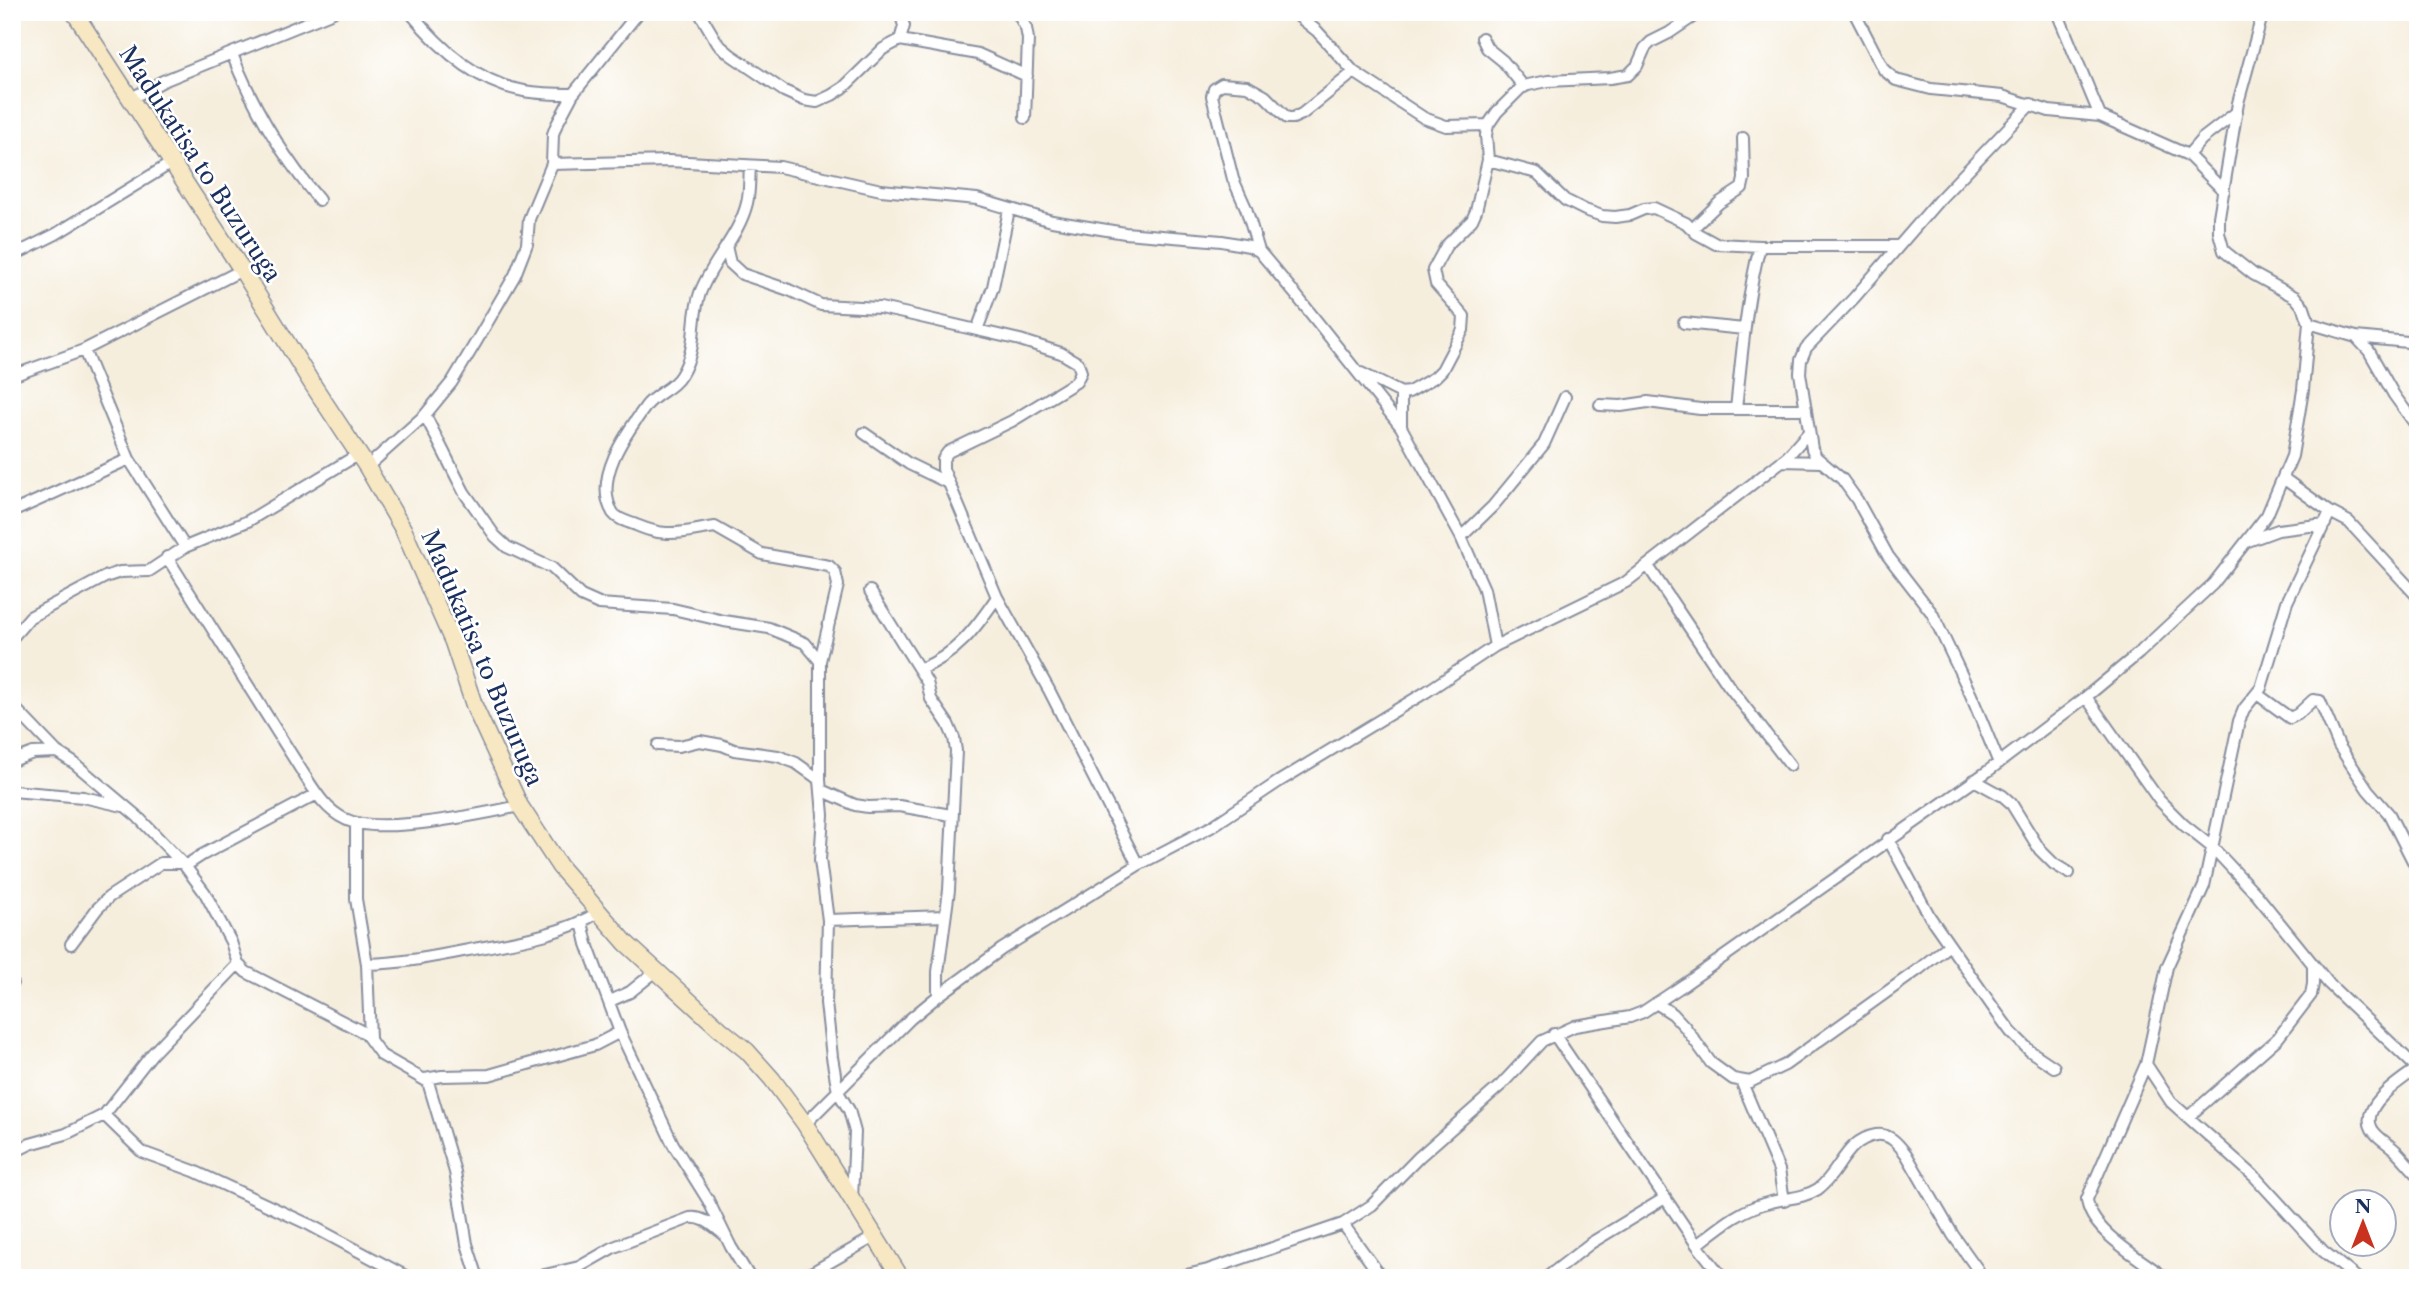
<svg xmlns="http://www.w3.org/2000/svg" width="2430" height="1290" viewBox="0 0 2430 1290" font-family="'Libre Caslon Text',serif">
  <rect width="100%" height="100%" fill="#fff"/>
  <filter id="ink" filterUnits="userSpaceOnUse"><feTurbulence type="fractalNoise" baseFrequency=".0143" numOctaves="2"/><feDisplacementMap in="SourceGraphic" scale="14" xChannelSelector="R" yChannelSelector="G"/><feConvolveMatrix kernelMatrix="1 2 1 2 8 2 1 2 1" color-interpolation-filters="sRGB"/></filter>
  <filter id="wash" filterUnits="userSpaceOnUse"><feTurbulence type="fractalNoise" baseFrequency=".00686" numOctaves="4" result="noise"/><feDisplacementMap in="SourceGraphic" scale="28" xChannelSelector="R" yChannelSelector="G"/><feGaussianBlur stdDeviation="1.57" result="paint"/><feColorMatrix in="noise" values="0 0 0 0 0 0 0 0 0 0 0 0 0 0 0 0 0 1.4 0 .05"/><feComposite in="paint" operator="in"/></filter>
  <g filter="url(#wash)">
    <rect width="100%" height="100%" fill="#f6eedd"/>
  </g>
  <g filter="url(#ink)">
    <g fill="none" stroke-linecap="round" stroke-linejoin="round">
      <g stroke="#888e9e" stroke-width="14">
        <path id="minor" d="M410 12C439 48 477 83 524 91 541 94 557 94 573 94
          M699 12 718 44 731 55 784 91 804 100 817 102 832 95 843 88 883 49 900 40 904 26 900 12
          M1017 12 1026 28 1028 39 1025 118
          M1293 12 1317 31 1354 72 1424 118 1446 126 1488 125
          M1854 12 1884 70 1896 80 1931 89 2002 96 2049 111 2100 116 2188 155 2224 191
          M2057 12 2100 116
          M1482 38 1487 48 1503 61 1524 87
          M900 40 978 54 1027 76
          M232 54C253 107 283 157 319 200
          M130 99 163 81 333 12
          M2188 155 2202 139 2237 112
          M1488 160 1537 173 1565 200 1585 210 1602 216 1615 217 1630 215 1644 209 1654 208 1686 223 1696 233 1716 244 1760 246H1898
          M552 164 669 161 780 167 881 190 977 199 1052 221 1125 233 1222 241 1249 246 1259 251 1296 295 1401 427 1461 537 1484 589 1495 646
          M750 166C749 178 750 191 747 203 739 236 712 261 700 293 690 322 699 345 681 375 673 389 656 393 646 406 627 432 592 479 613 513 618 520 629 522 636 525 646 529 656 533 667 533 684 534 699 529 715 527L762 554 829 566 835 572 838 585 820 661V780L823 815 820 860 828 920 826 1003 832 1057 838 1092 849 1110 855 1132 852 1199
          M1692 229 1719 203 1742 188 1744 179 1743 138
          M726 246 730 263 742 274 789 290 821 305 880 308 908 314 1020 340 1061 353 1078 363 1081 372 1076 382 1012 421 948 452 943 459V469L997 597 1049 690 1138 865
          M1259 251 1246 208 1233 179 1212 96 1214 89 1222 84 1247 86 1265 96 1287 118H1293L1302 114 1354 72
          M12 256 56 234 173 162
          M1684 323 1744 329
          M2309 323 2356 337 2418 343
          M977 330 993 287 1009 210
          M2356 337 2369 351 2394 395 2418 428
          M84 350 129 459 185 547
          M1361 373 1401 393 1409 392 1435 377 1442 370 1463 330 1464 316 1436 284 1433 270 1446 246 1472 220 1476 211 1488 160 1486 135 1488 125 1497 112 1521 88 1528 85 1548 81 1610 78 1628 75 1637 66 1645 48 1651 42 1669 33 1700 12
          M12 376 84 350 242 270
          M1600 405 1621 406 1648 402 1700 409H1806
          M1736 409C1742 354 1746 300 1760 246
          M425 415 464 492 495 536 507 547 552 568 581 596 599 604 673 609 724 621 769 628 805 643 820 661
          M1401 427V393
          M864 433 909 464 948 483
          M1783 461 1821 462
          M367 467 425 415 452 382 476 342 515 275 527 244 529 219 552 164 553 134 556 126 573 94 639 12
          M2283 478 2330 512 2349 522 2418 597
          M12 512 129 459
          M1461 537 1493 506 1544 444 1565 397
          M2248 541 2278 530 2325 524
          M167 557 305 776C316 793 326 810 345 819 378 836 482 814 520 806
          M1648 566 1728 685 1790 765
          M870 591 927 682 931 699 948 724 954 738 956 751 949 890 938 972V996
          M12 638 30 617 105 577 120 572 149 571 185 547 248 521 359 454
          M920 669C956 655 976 628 997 597
          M2257 694 2290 718 2298 714 2313 700 2320 701 2339 746 2368 790 2389 814 2418 871
          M2086 697 2159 800 2184 825 2213 848 2257 895 2329 984 2417 1068
          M12 705 57 752
          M658 745 679 746 700 741 722 745 734 750 778 756 796 763 820 780
          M12 761 33 753 57 752 74 763 138 817 185 866 205 893 231 942 238 964 246 972 365 1033 381 1055 428 1082 455 1172 467 1244 478 1278
          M1999 763 1971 695 1932 613 1888 556 1857 500 1842 479 1816 457 1812 449 1800 373 1801 360 1806 348 1854 298 1938 201 2031 104
          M1974 780 2003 796 2011 803 2040 850 2054 864 2069 873
          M821 790 855 805 868 807 899 806 951 815
          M12 791 83 797 123 806
          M356 824V899L367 964 370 1038
          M1888 839 1930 917 1997 1013 2011 1032 2030 1051 2054 1067
          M185 866 202 855 317 794
          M828 920 945 916
          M582 922 587 944 620 1032 673 1144 708 1200 731 1247 750 1278
          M71 944 97 909 109 897 161 863H181
          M367 964C404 963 438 956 474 949 517 941 561 935 599 912
          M12 982V983
          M610 1001 630 992 656 971
          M1656 1003 1673 1014 1685 1027 1711 1063 1733 1079 1750 1082 1785 1065 1919 969 1949 945
          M1554 1034 1697 1245 1723 1278
          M2146 1064 2171 1102 2255 1177 2323 1251 2357 1278
          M2418 1068C2402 1079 2359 1106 2372 1129 2377 1138 2388 1143 2396 1151 2403 1158 2410 1167 2418 1175
          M425 1079 442 1076 489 1075 595 1045 620 1032
          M1742 1083 1779 1170 1784 1200
          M104 1115 142 1152 194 1171 310 1225 409 1278
          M2188 1117 2278 1038 2311 995 2313 984V966
          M805 1124 910 1019 938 996 1002 949 1138 865 1211 827 1278 782 1426 692 1495 646 1626 582 1787 457 1808 433
          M12 1153 30 1144 66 1134 104 1115 152 1054 238 964
          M1343 1224 1382 1278
          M1697 1245C1720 1227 1742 1208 1771 1202 1787 1198 1804 1198 1818 1189 1840 1173 1845 1140 1876 1135 1890 1133 1898 1144 1906 1154L1953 1235 1978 1270
          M532 1278 579 1267 614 1247 690 1218C704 1216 714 1227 725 1235
          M802 1278 874 1237
          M1173 1278 1208 1270 1343 1224 1372 1205 1419 1157 1501 1085 1542 1041 1575 1026 1630 1017 1643 1012 1685 984 1988 771 2086 697 2139 653 2213 584 2267 515 2292 456 2303 390 2309 323 2304 308 2295 297 2253 274 2224 251 2219 233V217L2238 103 2263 12
          M1546 1278 1591 1243 1665 1198
          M2165 1278C2142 1259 2089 1231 2087 1199L2146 1064 2167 967 2204 886 2239 721 2244 709 2261 688 2287 602 2330 512"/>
      </g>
      <g stroke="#888e9e" stroke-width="19">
        <path id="secondary" d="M74 12 242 270 311 382 367 467 403 529 453 642 475 708 520 806 560 867 626 943 720 1029 747 1051 772 1079 805 1124 901 1278"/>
      </g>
      <use href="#minor" stroke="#fff" stroke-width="10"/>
      <use href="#secondary" stroke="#f7e8c3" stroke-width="16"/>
    </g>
  </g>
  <g text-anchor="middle" stroke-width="5" stroke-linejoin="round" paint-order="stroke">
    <g font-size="24" fill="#1b2f5e" stroke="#fff">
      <text transform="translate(200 164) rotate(57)" y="8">Madukatisa to Buzuruga</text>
      <text transform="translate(482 658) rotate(67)" y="8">Madukatisa to Buzuruga</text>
    </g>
  </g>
  <rect width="2430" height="1290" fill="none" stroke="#fff" stroke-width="42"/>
  <g transform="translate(2363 1223)"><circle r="33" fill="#ffffff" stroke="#a4acbf" stroke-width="2"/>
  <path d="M0-5L12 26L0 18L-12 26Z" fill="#c8321e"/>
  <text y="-10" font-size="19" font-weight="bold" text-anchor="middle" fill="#1b2f5e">N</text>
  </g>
</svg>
